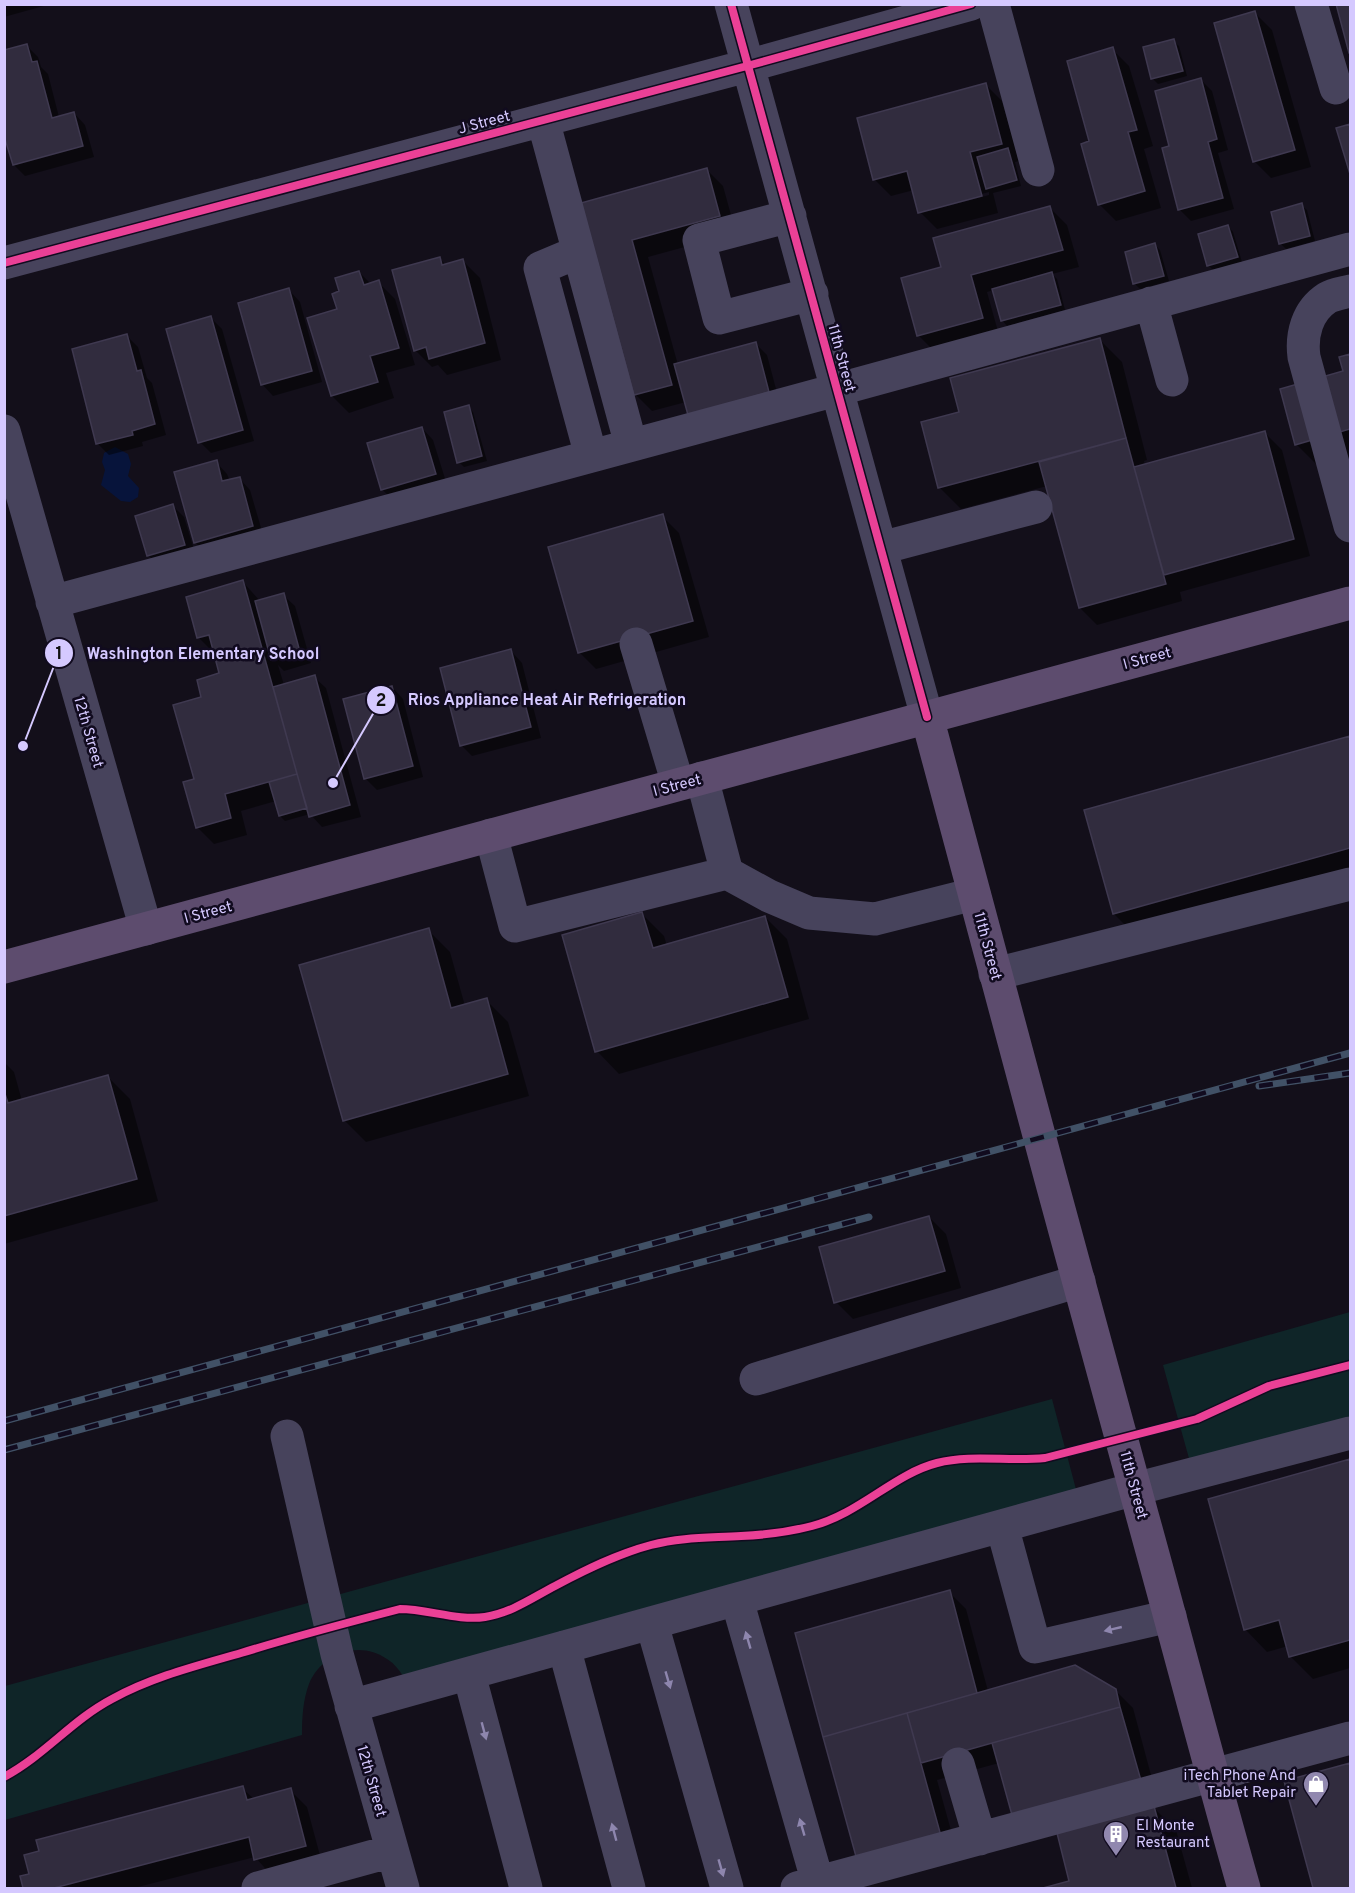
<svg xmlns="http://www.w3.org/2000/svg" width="1355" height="1893" viewBox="0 0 1355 1893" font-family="Overpass,sans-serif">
  <rect width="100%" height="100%" fill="#130f1a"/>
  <path fill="#0f2528" d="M1350 1312V1420L1190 1462 1163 1365Z
    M1052 1399 1077 1493 405 1679C400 1671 395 1664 387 1659 359 1639 321 1654 309 1684 303 1700 302 1717 302 1735L5 1820V1686Z"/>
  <path fill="#07143b" d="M115 447 128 454 131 464 128 476 139 488 138 497 130 502 121 501 101 485 105 470 102 462 104 453Z"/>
  <path fill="#0007" fill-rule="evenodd" d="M4 4H51L4 17Z
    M1338 4H1350V52Z
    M1255 13 1272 30 1311 167 1271 178 1254 161Z
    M1173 41 1179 46 1187 76 1158 84 1153 79 1145 48Z
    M27 46 38 57 41 67 48 74 59 117 74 113 85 125 94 157 25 176 14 165Z
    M1112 49 1129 66 1153 146 1144 149 1161 208 1116 221 1099 204 1091 142Z
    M1201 80 1212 91 1228 150 1218 153 1234 209 1191 221 1179 209 1171 147Z
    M985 84 1002 101 1019 161 1015 162 1021 186 993 193 998 213 937 229 920 212 914 190 891 196 874 179ZM989 192V195L929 211V208Z
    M1350 126V171L1338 129Z
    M706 169 723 186 736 233 648 257 678 365 756 344 767 355 780 404 686 402 652 411 635 394 583 204Z
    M1301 205 1307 210 1315 241 1286 249 1280 243Z
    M1050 208 1067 225 1079 267 1052 274 1057 279 1065 310 1007 326 1002 320 994 290 987 292 999 335 935 352 918 335 943 268Z
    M1228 226 1233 232 1242 262 1213 270 1208 265Z
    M1155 245 1160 250 1169 281 1140 289 1135 284 1126 253Z
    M440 259 446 265 463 261 480 278 501 360 447 375 438 365 432 367 415 350Z
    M359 272 371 284 378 282 395 299 415 365 386 373 394 398 349 413 332 396 341 292Z
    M289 290 300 302 322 382 273 396 262 384Z
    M211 318 222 329 254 441 211 453 200 442Z
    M127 336 138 347 147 378 152 383 166 435 142 442 143 446 109 455 98 444 74 350Z
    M1100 340 1122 362 1147 460 1144 461 1145 465 1265 433 1282 450 1310 556 1180 592 1182 601 1097 625 1080 608 1047 486 961 509 939 487 960 413Z
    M1350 356V457L1318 466 1296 444 1345 372 1341 358Z
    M468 407 473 412 487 461 464 467 459 462Z
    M422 428 433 440 447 485 393 501 382 489Z
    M216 462 227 474 230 481 239 478 250 490 264 538 206 554 195 542Z
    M172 505 184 517 196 556 160 567 149 556 137 517Z
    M662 516 679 533 709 637 596 669 579 652Z
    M243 582 260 601 283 595 295 606 311 663 284 671 278 665 284 685 314 677 326 688 361 817 322 827 310 814 285 821 280 816 276 801 241 811 247 835 214 844 197 827 196 780 203 698 221 674 215 654 198 637Z
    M511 651 522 663 541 738 472 756 461 745Z
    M392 687 403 699 423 777 377 790 365 778Z
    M1350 738V876L1136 936 1114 914 1086 811Z
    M642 914 664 936 667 946 765 917 787 939 809 1019 619 1074 597 1051Z
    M428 930 450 952 465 1006 486 1000 508 1022 529 1096 366 1142 344 1120Z
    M4 1062 14 1072 22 1101 108 1077 130 1099 158 1201 4 1244Z
    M929 1217 946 1234 961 1288 853 1319 836 1302Z
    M1350 1460V1668L1313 1679 1290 1656 1288 1646 1267 1652 1245 1629 1209 1500Z
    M949 1592 966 1609 988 1691 1115 1690 1133 1708 1158 1801 999 1763 937 1780 957 1852 875 1876 796 1634Z
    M1350 1764V1888H1314L1285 1782Z
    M242 1788 254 1799 290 1790 307 1807 322 1863 272 1876 255 1857 134 1888H25L22 1877Z
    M1154 1808 1176 1830 1192 1888H1047L1071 1882Z"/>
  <path fill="#312c3e" stroke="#3f3950" stroke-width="1.5" d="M1336 4H1350V53H1349Z
    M1255 11 1295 150 1253 162 1214 23Z
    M1174 39 1183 71 1151 79 1143 47Z
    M27 44 32 62 37 61 52 118 74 112 83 146 13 165 4 136V50Z
    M1113 47 1137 130 1128 132 1145 191 1098 205 1081 144 1089 141 1067 61Z
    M1201 78 1217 139 1208 142 1223 198 1178 210 1162 148 1169 146 1155 91Z
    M986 83 1002 144 970 152 982 196 918 213 907 171 873 180 857 118Z
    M1350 124V174L1336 128Z
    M1008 148 1017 180 986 189 977 157Z
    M707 168 720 216 632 240 672 385 634 395 581 203Z
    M1302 203 1310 236 1279 244 1271 212Z
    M1050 206 1063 250 971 275 983 318 917 336 901 278 941 267 933 238Z
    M1228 225 1238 257 1207 266 1198 234Z
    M1155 243 1164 276 1133 284 1125 252Z
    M440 257 442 265 463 259 485 343 429 359 426 347 414 351 392 270Z
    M359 271 364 285 379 280 399 348 370 356 378 382 331 396 307 318 337 309 332 294 339 291 335 278Z
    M1052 272 1061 305 1001 321 992 289Z
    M289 288 312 371 261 385 238 303Z
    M211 316 243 430 198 443 166 329Z
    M127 334 137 371 141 370 155 424 132 431 133 435 96 444 72 349Z
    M1100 338 1126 438 938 488 921 422 959 412 950 378Z
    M756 342 769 392 688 415 674 364Z
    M1350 354V429L1295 445 1280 389 1343 371 1339 357Z
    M469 405 482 456 457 463 444 412Z
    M422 427 436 474 381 490 367 443Z
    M1265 431 1294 539 1164 575 1134 467Z
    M1126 438 1166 584 1079 608 1039 462Z
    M217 460 222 481 240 477 253 526 194 543 174 472Z
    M173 504 185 545 147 556 135 516Z
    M663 514 693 621 578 653 548 547Z
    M243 580 297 774 225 794 231 818 196 828 183 782 194 779 173 705 201 697 197 680 219 673 209 635 197 638 186 597Z
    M284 593 300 652 271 660 255 601Z
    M511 649 531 727 460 746 440 668Z
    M315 675 350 805 309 817 273 687Z
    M392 686 413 766 364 779 343 699Z
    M1350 736V848L1113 914 1084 810Z
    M297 774 307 808 279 816 269 782Z
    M642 912 653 948 765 916 788 997 595 1052 562 935Z
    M429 928 451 1008 487 998 508 1074 343 1121 299 965Z
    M108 1075 137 1179 4 1216V1091L8 1103Z
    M929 1216 945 1271 834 1303 819 1247Z
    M1350 1459V1640L1289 1657 1279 1620 1244 1630 1208 1499Z
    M950 1590 977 1693 823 1737 795 1633Z
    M1075 1665 1116 1689 1120 1707 921 1763 907 1713Z
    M1120 1707 1142 1784 1012 1815 992 1743Z
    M907 1713 941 1836 857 1860 823 1737Z
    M1350 1763V1888H1313L1284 1781Z
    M243 1786 247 1800 291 1788 306 1846 254 1860 249 1837 54 1888H23L20 1876 29 1874 24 1855 39 1851 36 1840Z
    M1154 1806 1176 1888H1043L1069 1881 1057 1833Z"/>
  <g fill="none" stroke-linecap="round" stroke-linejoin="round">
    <path stroke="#47435c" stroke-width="33" d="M731 4 927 717
      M993 4 1038 170
      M1311 4 1336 88
      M543 120 631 445
      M790 216 699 240 719 318 812 294
      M578 252 540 268 591 456
      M4 263 747 66 971 4
      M1350 291C1343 293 1334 294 1327 298 1307 311 1301 335 1304 357L1350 526
      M1151 303 1172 380
      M4 431 146 929
      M881 548 1036 507
      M52 602 836 390 1350 249
      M636 644 678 784
      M702 778 727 873
      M491 835 515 926 727 873 769 896 809 913 875 919 974 894
      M995 974 1350 884
      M756 1379 1079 1281
      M287 1436 337 1654 403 1888
      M1002 1526 1035 1647 1170 1616
      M737 1600 818 1883
      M652 1624 727 1888
      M564 1647 629 1888
      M469 1674 526 1888
      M351 1706 1135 1489 1350 1433
      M958 1764 980 1839
      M258 1888 392 1851
      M797 1888 1350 1738"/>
    <path stroke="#5d4c6e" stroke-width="33" d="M927 717C998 985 1070 1251 1143 1518 1177 1641 1209 1765 1244 1888
      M4 967 1350 603"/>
    <g stroke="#415166" stroke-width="7">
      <path id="rail" d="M1259 1086 1350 1073
        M4 1421 1350 1053
        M4 1450 869 1217"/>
    </g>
    <use href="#rail" stroke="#110b1f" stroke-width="4.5" stroke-dasharray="14" stroke-linecap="butt"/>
    <g stroke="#110b1f" stroke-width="11">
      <path id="cycleway" d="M731 4 927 717
        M4 263 747 66 971 4
        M4 1777C45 1755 72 1720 112 1699 152 1677 196 1666 241 1653 293 1637 346 1623 400 1609 427 1609 458 1621 485 1617 511 1613 532 1598 555 1586 585 1570 617 1554 651 1545 681 1537 710 1538 741 1536 765 1535 789 1532 812 1526 859 1514 894 1474 937 1463 972 1454 1010 1462 1045 1458L1197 1419 1269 1386 1350 1365"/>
    </g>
    <use href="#cycleway" stroke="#ea4096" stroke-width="8"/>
  </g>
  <defs><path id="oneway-solid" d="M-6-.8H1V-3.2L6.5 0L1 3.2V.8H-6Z" transform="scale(1.5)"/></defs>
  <g fill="#8e86ae">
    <use href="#oneway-solid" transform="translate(1113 1629) rotate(167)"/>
    <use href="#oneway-solid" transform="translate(748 1640) rotate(-106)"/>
    <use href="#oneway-solid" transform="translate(668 1680) rotate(74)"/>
    <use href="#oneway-solid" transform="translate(484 1731) rotate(75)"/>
    <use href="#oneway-solid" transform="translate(802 1827) rotate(-106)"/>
    <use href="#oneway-solid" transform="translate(614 1832) rotate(-105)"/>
    <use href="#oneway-solid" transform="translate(721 1868) rotate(74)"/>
  </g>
  <defs>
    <g id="shop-pin" transform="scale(1.35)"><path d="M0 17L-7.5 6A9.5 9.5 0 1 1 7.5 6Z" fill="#9188af" stroke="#110b1f"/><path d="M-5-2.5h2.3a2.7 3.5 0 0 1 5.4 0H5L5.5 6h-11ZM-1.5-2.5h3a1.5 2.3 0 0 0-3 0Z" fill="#fff"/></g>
    <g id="building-pin" transform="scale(1.35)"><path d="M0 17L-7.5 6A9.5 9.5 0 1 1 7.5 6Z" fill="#9188af" stroke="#110b1f"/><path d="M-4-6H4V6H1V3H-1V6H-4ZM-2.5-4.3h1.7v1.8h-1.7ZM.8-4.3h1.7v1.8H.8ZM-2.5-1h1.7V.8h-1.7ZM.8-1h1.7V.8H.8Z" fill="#fff"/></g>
  </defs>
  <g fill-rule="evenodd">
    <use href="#shop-pin" x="1316" y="1784"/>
    <use href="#building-pin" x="1116" y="1834"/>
  </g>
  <g text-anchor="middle" stroke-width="5" stroke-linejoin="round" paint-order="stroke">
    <g font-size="15" fill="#d5c9ff" stroke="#110b1f">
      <text transform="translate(484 122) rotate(-15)" y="5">J Street</text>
      <text transform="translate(842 358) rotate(75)" y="5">11th Street</text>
      <text transform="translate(1147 658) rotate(-15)" y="5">I Street</text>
      <text transform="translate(89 732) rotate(74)" y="5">12th Street</text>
      <text transform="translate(677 785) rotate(-15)" y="5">I Street</text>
      <text transform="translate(208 912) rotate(-15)" y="5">I Street</text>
      <text transform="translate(988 946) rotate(75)" y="5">11th Street</text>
      <text transform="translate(1134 1485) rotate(75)" y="5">11th Street</text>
      <text transform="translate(372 1781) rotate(74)" y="5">12th Street</text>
    </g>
    <g font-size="15" fill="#d5c9ff" stroke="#110b1f" text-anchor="end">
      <text x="1296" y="1780">iTech Phone And<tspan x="1296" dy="17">Tablet Repair</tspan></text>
      <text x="1136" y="1830" text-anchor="start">El Monte<tspan x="1136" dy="17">Restaurant</tspan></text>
    </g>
  </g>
  <path fill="none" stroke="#d5c9ff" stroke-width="2" d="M23 746L59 653M333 783L381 700"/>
  <g fill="#d5c9ff" stroke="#110b1f" stroke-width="2">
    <circle cx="23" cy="746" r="6"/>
    <circle cx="333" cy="783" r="6"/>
    <circle cx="59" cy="653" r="15"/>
    <circle cx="381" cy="700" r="15"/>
  </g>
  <g font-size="18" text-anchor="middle" font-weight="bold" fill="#111">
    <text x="59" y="659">1</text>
    <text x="381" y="706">2</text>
  </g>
  <g font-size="16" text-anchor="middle" font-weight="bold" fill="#d5c9ff" stroke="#110b1f" stroke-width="5" stroke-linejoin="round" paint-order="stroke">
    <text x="203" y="659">Washington Elementary School</text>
    <text x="547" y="705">Rios Appliance Heat Air Refrigeration</text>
  </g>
  <rect width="1355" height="1893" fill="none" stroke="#d5c9ff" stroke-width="12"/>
</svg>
